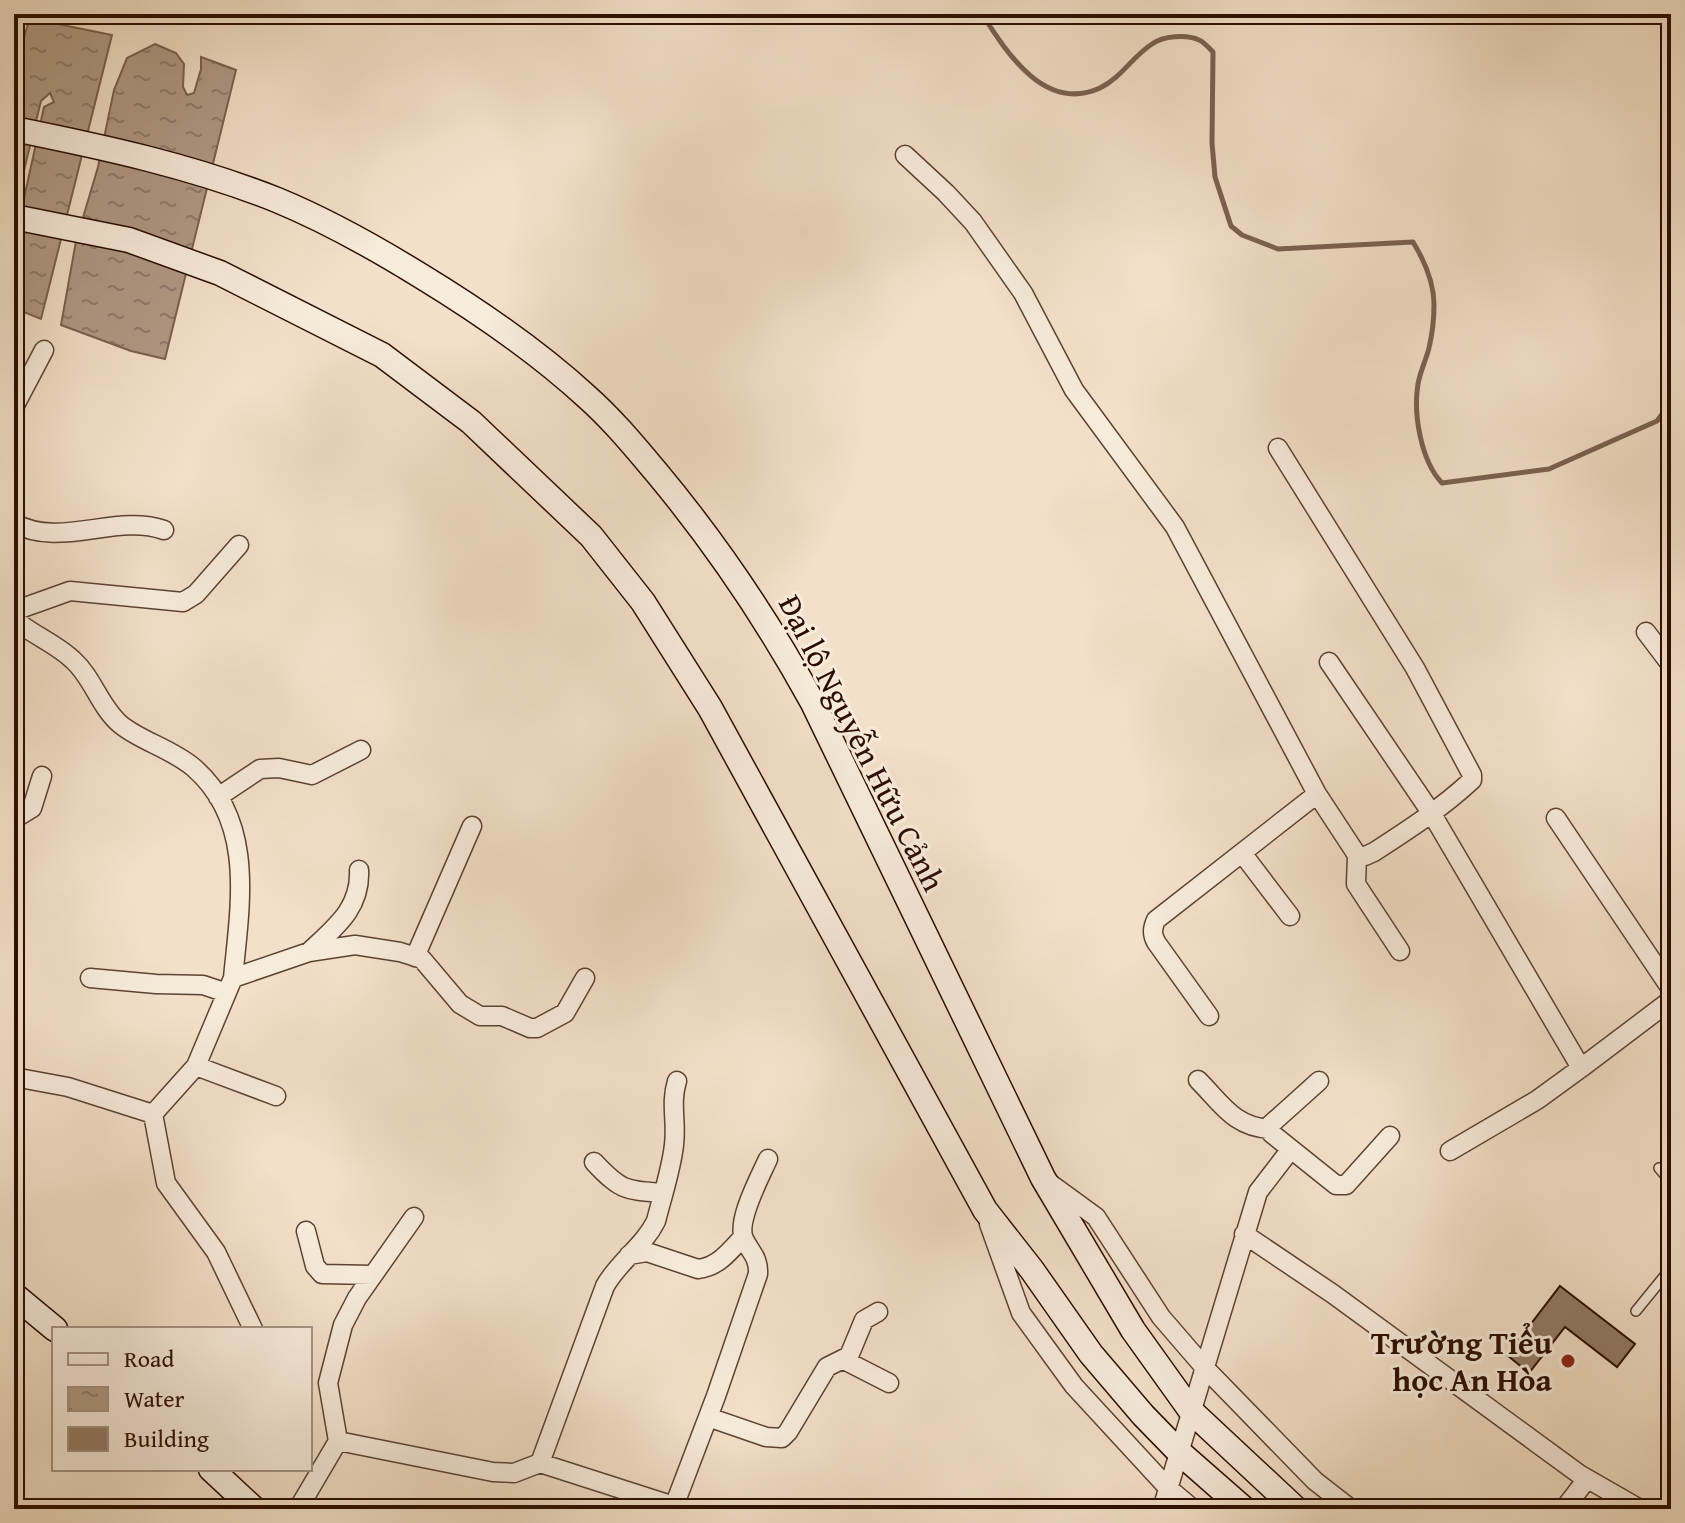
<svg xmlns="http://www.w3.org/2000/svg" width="1685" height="1523" viewBox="0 0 1685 1523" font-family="'Gentium Book Plus',serif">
  <defs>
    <pattern id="water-ripples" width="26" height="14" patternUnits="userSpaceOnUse" patternTransform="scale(2)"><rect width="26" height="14" fill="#af9984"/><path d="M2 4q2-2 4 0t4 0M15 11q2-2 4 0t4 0" fill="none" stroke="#8f7b6a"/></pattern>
  </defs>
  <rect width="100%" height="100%" fill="#f3e0c8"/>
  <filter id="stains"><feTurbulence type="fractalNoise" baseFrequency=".0025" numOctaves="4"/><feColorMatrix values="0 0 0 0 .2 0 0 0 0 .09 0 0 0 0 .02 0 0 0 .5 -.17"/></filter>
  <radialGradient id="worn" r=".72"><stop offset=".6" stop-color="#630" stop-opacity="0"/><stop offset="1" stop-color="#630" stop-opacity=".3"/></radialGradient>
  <path fill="url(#water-ripples)" stroke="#7a614f" stroke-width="2" d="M43 21 112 35 41 319 14 308V244L44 107 54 102 50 93 41 101 14 211V71L28 24Z
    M155 44 176 53 184 64 183 87 187 95 194 93 201 69V57L236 70 165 359 131 351 61 325 76 241 98 167 114 90 127 58Z"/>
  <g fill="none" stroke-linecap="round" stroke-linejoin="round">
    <path stroke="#7a614f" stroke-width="5" d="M982 14C1007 53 1045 113 1100 88 1121 78 1133 56 1152 44 1163 36 1186 34 1199 40 1204 42 1209 48 1213 52L1212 143 1215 177 1231 226 1242 235 1278 249 1413 242C1424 260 1434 283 1434 305 1434 319 1432 335 1429 348 1426 360 1420 372 1418 384 1413 414 1421 461 1442 483L1549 469 1657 421 1671 402"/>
  </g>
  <path fill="#937b68" stroke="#2b0e00" stroke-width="2" d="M1560 1286 1635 1344 1617 1367 1565 1327 1529 1373 1507 1355Z"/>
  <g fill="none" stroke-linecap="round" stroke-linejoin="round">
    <g stroke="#5d4232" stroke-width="12">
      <path id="lane" d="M1659 1168 1671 1182
        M1636 1311 1671 1268"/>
    </g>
    <g stroke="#5d4232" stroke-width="21">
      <path id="street" d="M905 155 946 193 973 222 1023 293 1074 390 1175 527 1317 794 1357 855 1356 884 1400 951
        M14 407 44 350
        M1278 448 1415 668 1472 775V780C1442 808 1408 830 1374 852L1365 856 1357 855
        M14 523C60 549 116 513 164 530
        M14 611 70 591 183 602 196 594 239 545
        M14 619C32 635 55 643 73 660 93 678 100 707 120 724 140 741 170 748 193 767 256 821 240 905 233 978
        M1646 632 1671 665
        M1329 662 1432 814 1581 1068 1671 1000
        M218 797 260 769 279 768 312 775 361 750
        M1556 818 1671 989
        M14 819 32 808 42 776
        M1242 853 1290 916
        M309 952C334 928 361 909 359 870
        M415 957 472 826
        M90 978 156 984 203 985 224 992
        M1209 1016 1156 942C1152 934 1152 929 1156 920L1317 794
        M196 1066 276 1096
        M14 1077 68 1087 153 1114
        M1198 1080C1222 1104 1234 1127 1270 1129
        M1291 1149 1271 1133 1270 1125 1319 1081
        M1450 1151 1537 1100 1581 1068
        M594 1162C621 1191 625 1190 663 1193
        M1048 1182 1096 1217 1161 1317 1205 1368 1315 1481 1351 1509
        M989 1224 1021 1313 1074 1386 1168 1488 1193 1509
        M306 1231 315 1266 322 1274 373 1275
        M1244 1234 1333 1294 1579 1474 1640 1509
        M629 1255 647 1252 698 1269C718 1267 730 1251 743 1237
        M253 1329 216 1252 166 1183 153 1114 196 1066 233 978 309 952 355 945 400 952 422 959 460 1004 480 1016H502L530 1028H537L565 1013 585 978
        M844 1360 889 1383
        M708 1417 766 1437 782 1438 788 1432 827 1367 849 1356 864 1320 878 1312
        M338 1441 493 1472 514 1473 540 1463 674 1506
        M540 1463 605 1286C619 1261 644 1246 656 1221 662 1197 671 1171 674 1145 677 1121 670 1104 677 1081
        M298 1509 338 1441 328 1383 343 1325 357 1298 414 1217
        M673 1509 716 1396 758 1274C759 1257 750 1252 744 1239 736 1221 760 1177 768 1159
        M1162 1509 1258 1192 1291 1149 1336 1185H1346L1390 1136
        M1564 1509 1587 1479"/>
    </g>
    <g stroke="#2b0e00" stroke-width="27">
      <path id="secondary" d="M14 129C103 147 192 166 277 200 328 221 374 247 421 276 480 312 537 351 587 397 613 420 635 447 657 473 717 545 768 621 813 703L1043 1178 1133 1330 1191 1411 1296 1509
        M14 217 129 240 220 273 382 355 471 422 591 536 643 602 710 708 985 1210 1032 1270 1091 1354 1143 1415 1179 1452 1244 1509
        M14 1295 55 1329
        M211 1469 254 1509"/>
    </g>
    <use href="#lane" stroke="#f7ebdb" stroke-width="9"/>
    <use href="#street" stroke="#f7ebdb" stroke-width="18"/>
    <use href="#secondary" stroke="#f7ebdb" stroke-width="24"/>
  </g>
  <circle fill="#8f2418" stroke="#f7ebdb" stroke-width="3" cx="1568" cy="1361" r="8"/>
  <g text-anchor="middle" stroke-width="6" stroke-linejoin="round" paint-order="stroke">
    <g font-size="32" fill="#2b0e00" stroke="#f7ebdb">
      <text transform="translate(862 743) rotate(63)" y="11">Đại lộ Nguyễn Hữu Cảnh</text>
    </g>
    <g font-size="32" font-weight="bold" fill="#2b0e00" stroke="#f7ebdb" text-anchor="end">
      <text x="1552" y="1354">Trường Tiểu<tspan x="1552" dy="37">học An Hòa</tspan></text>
    </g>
  </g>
  <rect width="1685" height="1523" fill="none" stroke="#f3e0c8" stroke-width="48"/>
  <rect x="16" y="16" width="1653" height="1491" fill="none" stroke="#2b0e00" stroke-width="4"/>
  <rect x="24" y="24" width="1637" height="1475" fill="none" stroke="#2b0e00" stroke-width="2"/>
  <rect x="52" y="1327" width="260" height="144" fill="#f7ebdb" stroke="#a59383" stroke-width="2"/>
  <rect x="68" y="1353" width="40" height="12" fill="#f7ebdb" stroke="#a59383" stroke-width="2"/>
  <text x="124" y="1367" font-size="24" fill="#2b0e00">Road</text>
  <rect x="68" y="1387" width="40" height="24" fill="url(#water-ripples)" stroke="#a59383" stroke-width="2"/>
  <text x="124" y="1407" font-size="24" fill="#2b0e00">Water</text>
  <rect x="68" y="1427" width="40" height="24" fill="#937b68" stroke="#a59383" stroke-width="2"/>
  <text x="124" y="1447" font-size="24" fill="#2b0e00">Building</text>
  <rect width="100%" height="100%" filter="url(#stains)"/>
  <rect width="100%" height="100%" fill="url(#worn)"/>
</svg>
